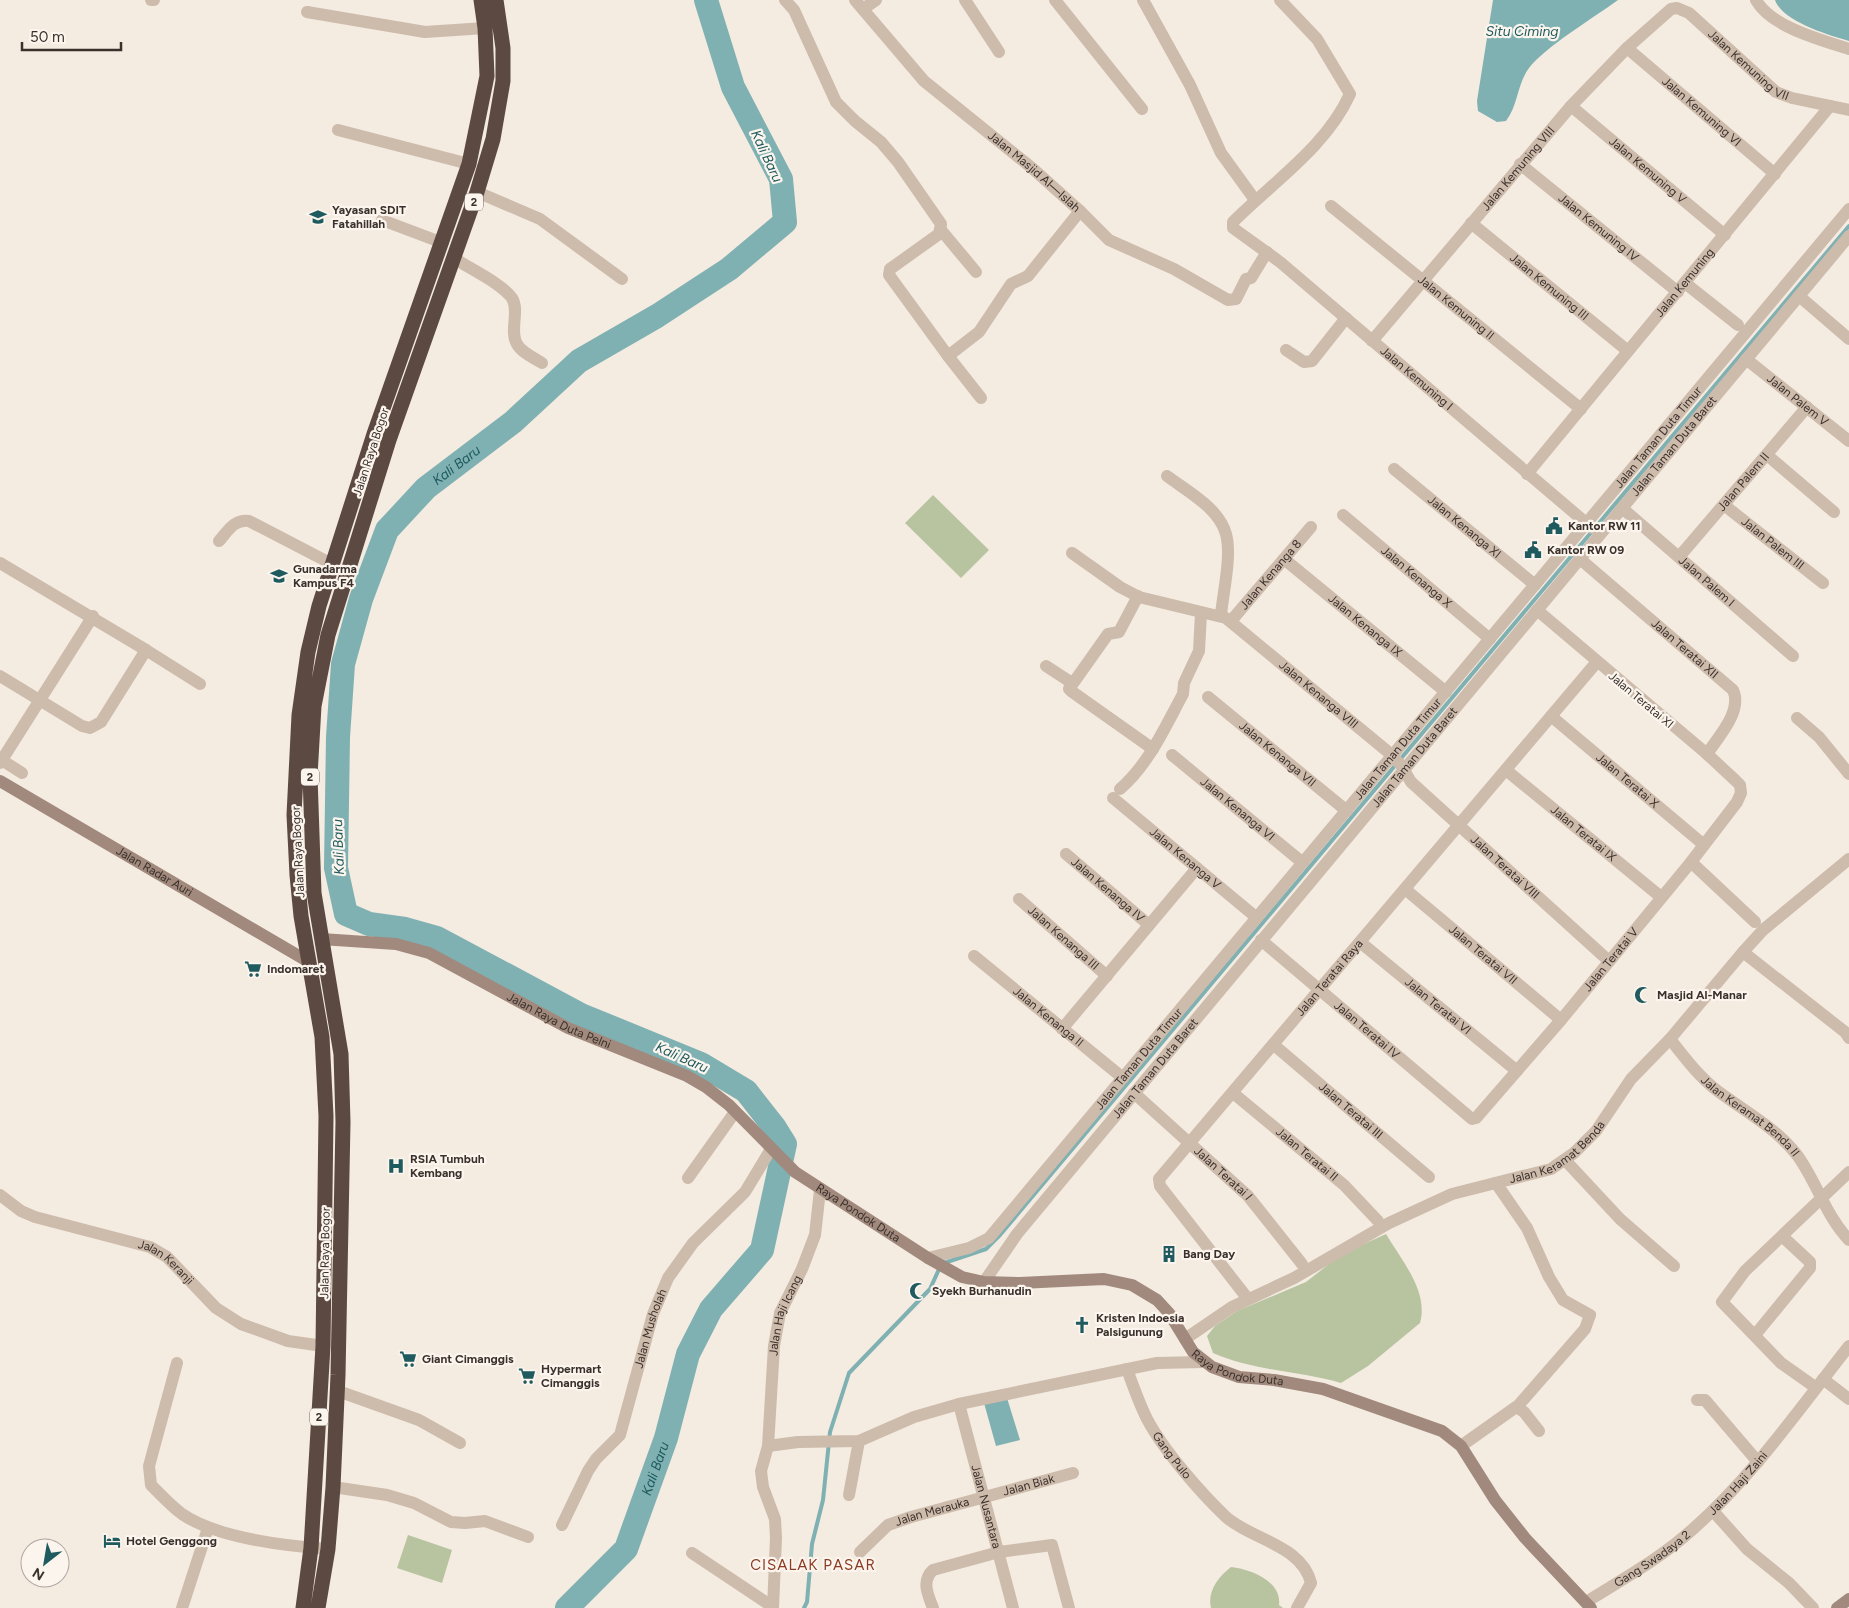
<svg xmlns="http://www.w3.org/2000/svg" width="1849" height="1608" viewBox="0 0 1849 1608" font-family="Figtree,sans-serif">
  <rect width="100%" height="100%" fill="#f4ebe1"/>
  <path fill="#b8c4a0" d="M933 495 989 550 961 578 905 523Z
    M1386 1234C1401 1260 1429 1291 1420 1323L1368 1366 1341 1383C1299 1371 1254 1371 1213 1353L1207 1336 1215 1326 1237 1311 1306 1282 1342 1254Z
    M408 1535 452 1550 442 1583 397 1568Z
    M1231 1567C1250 1569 1282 1581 1279 1605L1283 1608H1211C1207 1592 1218 1577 1231 1567Z"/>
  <path fill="#7fb0b2" d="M1493 0H1618C1595 17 1545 47 1529 68 1517 84 1518 106 1506 121L1497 122 1478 111 1477 101Z
    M1775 0H1849V41C1828 35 1782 21 1775 0Z
    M1007 1398 1020 1440 996 1446 984 1403Z"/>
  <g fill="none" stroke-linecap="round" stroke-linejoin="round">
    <path stroke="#7fb0b2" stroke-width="4" d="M944 1263 986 1249 1000 1235 1849 226
      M804 1608 807 1602 812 1544 823 1500 830 1432 849 1373 930 1289 940 1267"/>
    <path stroke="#7fb0b2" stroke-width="24" id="s1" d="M567 1608 626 1549 666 1438 688 1354 711 1309 762 1250 785 1144 775 1128 746 1091 701 1064 581 1015 437 938 405 929 369 924 346 914 336 868 338 737 343 664 361 599 387 530 426 488 513 422 579 361 657 316 729 269 785 222 781 179 733 87 706 0"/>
    <g stroke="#cdbbac" stroke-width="12">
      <path d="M151 0H154"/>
      <path d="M785 0 794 10 836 102 855 121 881 142 898 162 941 224 939 234 890 269 889 275 948 356 981 398"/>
      <path id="s2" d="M855 0 924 81 1032 168 1080 211 1109 240 1174 269 1228 300 1236 299 1246 279 1251 278 1267 252"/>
      <path d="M965 0 999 52"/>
      <path d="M1055 0 1142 109"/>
      <path d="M1143 0 1190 85 1221 153 1255 200"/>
      <path id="s3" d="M1280 0 1317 39 1350 94C1326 147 1273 182 1233 222V228L1280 262 1592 528"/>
      <path d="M1756 0C1771 27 1821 40 1849 49"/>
      <path d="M863 9 876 0"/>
      <path d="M307 12 425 32 485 28"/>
      <path id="s4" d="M1627 48 1775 174"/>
      <path id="s5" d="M1571 106 1725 235"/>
      <path d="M338 130 469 164"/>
      <path id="s6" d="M1520 164 1678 292"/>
      <path d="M477 192 540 219 622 279"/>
      <path id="s7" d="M1331 206 1581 409"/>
      <path d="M382 220 443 243"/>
      <path id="s8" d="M1471 223 1628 351"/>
      <path d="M941 230 976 272"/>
      <path d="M454 258C470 269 501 283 512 298 520 311 509 331 517 344 521 352 534 358 542 363"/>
      <path d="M1685 283 1738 325"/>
      <path d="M1799 296 1849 339"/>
      <path id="s9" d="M1372 341 1571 106 1627 48 1671 9 1677 8 1689 13 1776 92 1792 98 1849 110"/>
      <path d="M1286 350 1304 362 1312 361 1346 318"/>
      <path d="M948 356 979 332 1011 284 1028 276 1080 211"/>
      <path id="s10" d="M1746 359 1849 441"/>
      <path d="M1767 455 1834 512"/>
      <path id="s11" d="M1394 469 1535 585"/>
      <path id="s12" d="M1527 474 1830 106"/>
      <path d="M1167 476C1187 491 1219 508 1226 534 1232 556 1223 592 1221 615"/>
      <path id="s13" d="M1724 505 1823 583"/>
      <path id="s14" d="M1622 508 1793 656"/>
      <path id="s15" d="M1343 515 1490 639"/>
      <path d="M219 541C228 531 234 519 249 521L332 564"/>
      <path id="s16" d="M1072 553 1120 587 1139 597 1226 618 1387 751 1401 765 1411 782 1609 961"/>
      <path id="s17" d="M1679 557 1807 407"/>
      <path id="s18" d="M1284 559 1446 692"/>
      <path id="s19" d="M1580 559 1733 690C1743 711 1718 737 1707 754"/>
      <path d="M0 563 146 650"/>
      <path id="s20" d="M1231 621 1311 527"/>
      <path d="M1046 666 1069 681 1071 691 1153 749"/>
      <path d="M0 676 82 726 90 728 101 722 146 650 200 684"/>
      <path d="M1069 689 1108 634 1119 632 1138 596"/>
      <path id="s21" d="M1208 697 1347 811"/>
      <path id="s22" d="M1551 716 1704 845"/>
      <path d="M1797 718 1819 737 1849 774"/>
      <path id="s23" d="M1172 755 1303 863"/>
      <path d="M0 759 22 773"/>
      <path d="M0 763 93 616"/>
      <path id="s24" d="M1506 770 1661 897"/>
      <path d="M1120 789C1149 764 1165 727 1183 694L1184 683 1199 651 1201 613"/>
      <path id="s25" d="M1113 798 1257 918"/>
      <path id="s26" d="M1066 854 1149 925"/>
      <path d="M1691 862 1755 922"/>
      <path id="s27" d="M1405 889 1561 1020"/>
      <path id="s28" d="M1019 899 1107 976"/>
      <path id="s29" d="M1261 940 1472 1119 1476 1118 1561 1020 1691 862 1737 802 1741 793 1740 785 1735 780 1707 754 1537 610"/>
      <path id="s30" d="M1360 942 1517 1071"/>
      <path d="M1743 952 1845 1032 1849 1038"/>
      <path id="s31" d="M974 956 1123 1078"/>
      <path d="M1062 1029 1197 868"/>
      <path id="s32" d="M1670 1039C1685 1058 1699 1077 1719 1092 1746 1112 1776 1128 1797 1155 1817 1182 1825 1215 1849 1240"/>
      <path id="s33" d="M1274 1045 1429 1177"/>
      <path id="s34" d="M1134 1093 1248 1196 1302 1264"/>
      <path id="s35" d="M1233 1093 1344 1185 1378 1221"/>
      <path d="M1565 1160 1620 1219 1674 1266"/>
      <path d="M688 1178 735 1112"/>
      <path d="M1496 1183 1527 1228 1549 1277 1563 1300 1590 1315 1585 1329 1517 1407"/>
      <path id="s36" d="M0 1195 21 1211 35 1217 150 1247 167 1257 216 1308 241 1324 288 1341 323 1346"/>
      <path id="s37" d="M928 1258 969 1248 989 1238 1849 209"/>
      <path id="s38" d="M984 1282 1017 1234 1849 236"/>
      <path id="s39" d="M1248 1299 1160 1186 1159 1179 1596 663"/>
      <path d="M1755 1335 1810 1268V1262L1783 1237"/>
      <path id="s40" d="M1185 1339 1232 1307 1294 1278 1389 1223 1452 1194 1551 1169 1574 1153 1596 1131 1631 1079 1670 1039 1743 952 1763 930 1849 859"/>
      <path d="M177 1363 149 1466 151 1485C161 1495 171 1506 182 1514 217 1538 287 1546 328 1549"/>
      <path id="s41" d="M1127 1369C1133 1386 1139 1403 1147 1419 1164 1451 1200 1492 1226 1517 1252 1540 1302 1545 1311 1583L1297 1608"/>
      <path d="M1823 1379 1849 1399"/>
      <path d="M1815 1387 1781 1363 1722 1302 1745 1271 1849 1172"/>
      <path d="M338 1391 419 1420 460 1443"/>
      <path d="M1697 1400H1705L1758 1462"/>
      <path id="s42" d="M959 1404 1013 1608"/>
      <path d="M768 1446 798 1442 859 1441 914 1417 959 1404 1157 1363 1203 1362"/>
      <path d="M1461 1446 1516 1407 1524 1412 1539 1431"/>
      <path d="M333 1487 387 1495 414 1503 451 1522 465 1523 485 1521 528 1537"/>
      <path d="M849 1495 859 1441"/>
      <path d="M1713 1511 1747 1549 1789 1583 1813 1608"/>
      <path id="s43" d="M562 1525 588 1471 596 1459 620 1435 653 1314 668 1278 693 1243 745 1192 771 1149"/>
      <path id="s44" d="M860 1552 888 1525 911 1517 1073 1473"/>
      <path d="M692 1553 773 1607"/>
      <path id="s45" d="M1586 1602C1623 1579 1661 1558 1693 1529 1753 1476 1799 1409 1849 1346"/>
      <path d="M182 1608 208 1528"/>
      <path id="s46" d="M773 1608 776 1538 775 1519 763 1487 761 1471 768 1446 774 1346 780 1313 802 1269 815 1235 820 1190"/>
      <path d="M933 1608C928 1595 921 1581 933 1570L999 1552 1052 1545 1069 1608"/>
    </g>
    <g stroke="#a18a7d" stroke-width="12">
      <path id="s47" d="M0 781 309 962"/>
      <path id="s48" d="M321 939 396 944 429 953 568 1028 687 1076 706 1087 729 1105 795 1172 928 1258 962 1277 984 1282 1020 1283 1104 1279 1132 1285 1157 1300 1169 1313 1193 1352 1212 1367 1239 1377 1274 1380 1323 1389 1442 1431 1461 1446 1495 1500 1525 1538 1591 1608"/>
      <path d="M1837 1608 1849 1599"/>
    </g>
    <path stroke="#5c4a42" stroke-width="15" d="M303 1608 311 1548 323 1346 326 1116 322 1037 301 916 297 875 294 815 299 715 308 652 319 606 374 434 469 164 487 76 485 28 481 0
      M318 1608 328 1549 333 1487 338 1375 343 1122 341 1054 314 893 310 776 314 706 328 635 389 440 477 192 493 139 503 81V48L496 0"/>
  </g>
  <defs>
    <g id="school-bare" transform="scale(1.35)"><path d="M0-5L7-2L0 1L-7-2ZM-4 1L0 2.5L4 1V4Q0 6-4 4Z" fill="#1f5a5e" stroke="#fbf5ee" stroke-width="2.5" paint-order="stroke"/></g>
    <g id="civic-bare" transform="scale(1.35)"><path d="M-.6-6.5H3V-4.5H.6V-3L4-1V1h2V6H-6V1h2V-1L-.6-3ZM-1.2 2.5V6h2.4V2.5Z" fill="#1f5a5e" stroke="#fbf5ee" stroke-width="2.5" paint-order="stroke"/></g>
    <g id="university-bare" transform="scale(1.35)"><path d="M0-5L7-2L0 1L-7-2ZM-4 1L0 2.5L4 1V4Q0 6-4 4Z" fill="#1f5a5e" stroke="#fbf5ee" stroke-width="2.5" paint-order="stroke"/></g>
    <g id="supermarket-bare" transform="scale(1.35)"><path d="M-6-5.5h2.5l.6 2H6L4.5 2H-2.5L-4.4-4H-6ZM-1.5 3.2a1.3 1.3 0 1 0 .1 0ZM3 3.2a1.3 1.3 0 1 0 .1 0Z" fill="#1f5a5e" stroke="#fbf5ee" stroke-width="2.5" paint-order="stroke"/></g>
    <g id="mosque-bare" transform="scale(1.35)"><path d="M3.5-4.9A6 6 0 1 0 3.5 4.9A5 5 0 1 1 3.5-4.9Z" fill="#1f5a5e" stroke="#fbf5ee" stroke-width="2.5" paint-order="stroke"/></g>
    <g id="hospital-bare" transform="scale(1.35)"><path d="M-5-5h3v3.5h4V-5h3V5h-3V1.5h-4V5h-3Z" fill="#1f5a5e" stroke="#fbf5ee" stroke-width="2.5" paint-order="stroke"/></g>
    <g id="building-bare" transform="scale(1.35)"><path d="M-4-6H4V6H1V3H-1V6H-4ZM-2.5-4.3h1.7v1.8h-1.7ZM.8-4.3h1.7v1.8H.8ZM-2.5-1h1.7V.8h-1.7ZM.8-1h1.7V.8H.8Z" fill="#1f5a5e" stroke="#fbf5ee" stroke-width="2.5" paint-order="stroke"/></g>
    <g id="church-bare" transform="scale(1.35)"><path d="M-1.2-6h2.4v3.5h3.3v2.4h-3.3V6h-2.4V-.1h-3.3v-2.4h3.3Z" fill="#1f5a5e" stroke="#fbf5ee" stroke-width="2.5" paint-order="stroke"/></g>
    <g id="hotel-bare" transform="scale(1.35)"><path d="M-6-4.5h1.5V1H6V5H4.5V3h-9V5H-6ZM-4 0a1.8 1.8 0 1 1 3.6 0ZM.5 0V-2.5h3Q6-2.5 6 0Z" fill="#1f5a5e" stroke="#fbf5ee" stroke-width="2.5" paint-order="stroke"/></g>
  </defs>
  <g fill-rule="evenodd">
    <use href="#school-bare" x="318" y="217"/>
    <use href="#civic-bare" x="1554" y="526"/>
    <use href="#civic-bare" x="1533" y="550"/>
    <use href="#university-bare" x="279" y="576"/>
    <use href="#supermarket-bare" x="253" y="969"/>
    <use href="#mosque-bare" x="1643" y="995"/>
    <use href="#hospital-bare" x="396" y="1166"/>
    <use href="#building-bare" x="1169" y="1254"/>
    <use href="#mosque-bare" x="918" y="1291"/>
    <use href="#church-bare" x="1082" y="1325"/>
    <use href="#supermarket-bare" x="408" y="1359"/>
    <use href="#supermarket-bare" x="527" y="1376"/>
    <use href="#hotel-bare" x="112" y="1541"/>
  </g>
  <g text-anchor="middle" stroke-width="4.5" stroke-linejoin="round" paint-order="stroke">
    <g fill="#fbf5ee" stroke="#756b66" stroke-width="1">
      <rect x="465" y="193.5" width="18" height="17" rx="4"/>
      <rect x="301" y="768.5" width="18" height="17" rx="4"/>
      <rect x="310" y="1408.5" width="18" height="17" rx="4"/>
    </g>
    <g font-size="11" font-weight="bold" fill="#3b302b">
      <text x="474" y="206">2</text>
      <text x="310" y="781">2</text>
      <text x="319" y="1421">2</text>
    </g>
    <g font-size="12" fill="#3b302b" stroke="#fbf5ee">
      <text dy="4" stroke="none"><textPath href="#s9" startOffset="546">Jalan Kemuning VII</textPath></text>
      <text dy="4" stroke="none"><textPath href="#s4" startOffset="98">Jalan Kemuning VI</textPath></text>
      <text dy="4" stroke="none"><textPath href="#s9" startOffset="226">Jalan Kemuning VIII</textPath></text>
      <text dy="4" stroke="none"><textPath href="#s5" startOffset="100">Jalan Kemuning V</textPath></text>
      <text dy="4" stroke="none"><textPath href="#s2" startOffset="249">Jalan Masjid Al—Islah</textPath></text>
      <text dy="4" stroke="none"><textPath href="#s6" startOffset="101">Jalan Kemuning IV</textPath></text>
      <text dy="4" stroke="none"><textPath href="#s12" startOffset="248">Jalan Kemuning</textPath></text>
      <text dy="4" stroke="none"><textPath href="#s8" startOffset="101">Jalan Kemuning III</textPath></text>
      <text dy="4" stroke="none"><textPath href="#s7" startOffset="161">Jalan Kemuning II</textPath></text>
      <text dy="4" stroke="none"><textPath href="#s3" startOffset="536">Jalan Kemuning I</textPath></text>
      <text dy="4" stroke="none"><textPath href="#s10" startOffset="66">Jalan Palem V</textPath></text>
      <text dy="4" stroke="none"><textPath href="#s37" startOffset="1108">Jalan Taman Duta Timur</textPath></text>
      <text dy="4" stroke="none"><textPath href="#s38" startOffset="1084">Jalan Taman Duta Baret</textPath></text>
      <text transform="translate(371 452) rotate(-72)" y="4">Jalan Raya Bogor</text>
      <text dy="4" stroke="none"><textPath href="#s17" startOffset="99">Jalan Palem II</textPath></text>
      <text dy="4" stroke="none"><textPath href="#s11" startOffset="91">Jalan Kenanga XI</textPath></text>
      <text dy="4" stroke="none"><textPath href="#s13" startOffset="62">Jalan Palem III</textPath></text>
      <text dy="4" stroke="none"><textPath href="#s20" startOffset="61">Jalan Kenanga 8</textPath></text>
      <text dy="4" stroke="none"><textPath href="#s15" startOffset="96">Jalan Kenanga X</textPath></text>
      <text dy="4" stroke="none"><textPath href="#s14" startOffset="112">Jalan Palem I</textPath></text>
      <text dy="4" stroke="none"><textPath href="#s18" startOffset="105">Jalan Kenanga IX</textPath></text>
      <text dy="4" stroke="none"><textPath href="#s19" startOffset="138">Jalan Teratai XII</textPath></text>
      <text dy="4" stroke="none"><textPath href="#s16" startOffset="290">Jalan Kenanga VIII</textPath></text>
      <text transform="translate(1641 700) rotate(40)" y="4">Jalan Teratai XI</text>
      <text dy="4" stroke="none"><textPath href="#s37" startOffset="702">Jalan Taman Duta Timur</textPath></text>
      <text dy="4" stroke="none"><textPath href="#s21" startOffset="90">Jalan Kenanga VII</textPath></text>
      <text dy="4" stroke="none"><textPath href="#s38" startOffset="679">Jalan Taman Duta Baret</textPath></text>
      <text dy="4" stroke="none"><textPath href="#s22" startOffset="100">Jalan Teratai X</textPath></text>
      <text dy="4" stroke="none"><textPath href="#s23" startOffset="85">Jalan Kenanga VI</textPath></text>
      <text dy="4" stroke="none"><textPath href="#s24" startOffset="100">Jalan Teratai IX</textPath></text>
      <text transform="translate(298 852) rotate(-93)" y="4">Jalan Raya Bogor</text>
      <text dy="4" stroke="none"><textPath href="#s25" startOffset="94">Jalan Kenanga V</textPath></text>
      <text dy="4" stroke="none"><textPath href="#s16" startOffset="545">Jalan Teratai VIII</textPath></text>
      <text dy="4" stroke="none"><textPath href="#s47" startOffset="179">Jalan Radar Auri</textPath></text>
      <text dy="4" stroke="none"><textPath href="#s26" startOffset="55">Jalan Kenanga IV</textPath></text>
      <text dy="4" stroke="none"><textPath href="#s28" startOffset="59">Jalan Kenanga III</textPath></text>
      <text dy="4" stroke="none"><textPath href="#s27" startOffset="102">Jalan Teratai VII</textPath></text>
      <text dy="4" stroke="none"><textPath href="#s29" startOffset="489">Jalan Teratai V</textPath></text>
      <text dy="4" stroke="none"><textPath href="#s39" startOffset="414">Jalan Teratai Raya</textPath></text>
      <text dy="4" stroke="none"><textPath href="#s30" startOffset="101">Jalan Teratai VI</textPath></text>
      <text dy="4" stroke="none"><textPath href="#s31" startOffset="96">Jalan Kenanga II</textPath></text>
      <text dy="4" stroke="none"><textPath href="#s48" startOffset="256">Jalan Raya Duta Pelni</textPath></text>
      <text dy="4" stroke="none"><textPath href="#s29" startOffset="139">Jalan Teratai IV</textPath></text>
      <text dy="4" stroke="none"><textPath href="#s37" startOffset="298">Jalan Taman Duta Timur</textPath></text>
      <text dy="4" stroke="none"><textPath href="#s38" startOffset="274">Jalan Taman Duta Baret</textPath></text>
      <text dy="4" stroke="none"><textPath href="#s33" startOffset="101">Jalan Teratai III</textPath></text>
      <text dy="4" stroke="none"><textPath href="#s32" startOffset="112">Jalan Keramat Benda II</textPath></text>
      <text dy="4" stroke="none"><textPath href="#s40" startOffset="420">Jalan Keramat Benda</textPath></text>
      <text dy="4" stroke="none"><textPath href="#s35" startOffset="96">Jalan Teratai II</textPath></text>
      <text dy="4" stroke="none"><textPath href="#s34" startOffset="120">Jalan Teratai I</textPath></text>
      <text dy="4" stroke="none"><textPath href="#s48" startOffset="616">Raya Pondok Duta</textPath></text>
      <text transform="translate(325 1253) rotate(-89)" y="4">Jalan Raya Bogor</text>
      <text dy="4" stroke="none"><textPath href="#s36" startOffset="182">Jalan Keranji</textPath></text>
      <text dy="4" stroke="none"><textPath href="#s46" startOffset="298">Jalan Haji Icang</textPath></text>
      <text dy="4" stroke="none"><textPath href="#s43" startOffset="219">Jalan Musholah</textPath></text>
      <text dy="4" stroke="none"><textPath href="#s48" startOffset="1051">Raya Pondok Duta</textPath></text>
      <text dy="4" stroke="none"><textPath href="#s41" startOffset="98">Gang Pulo</textPath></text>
      <text dy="4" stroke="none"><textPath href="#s45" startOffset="194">Jalan Haji Zaini</textPath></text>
      <text dy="4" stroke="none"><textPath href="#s44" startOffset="185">Jalan Biak</textPath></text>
      <text dy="4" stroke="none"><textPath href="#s42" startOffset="106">Jalan Nusantara</textPath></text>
      <text dy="4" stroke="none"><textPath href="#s44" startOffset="85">Jalan Merauka</textPath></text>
      <text dy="4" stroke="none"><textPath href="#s45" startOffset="79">Gang Swadaya 2</textPath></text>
    </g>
    <g font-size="12" font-weight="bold" fill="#3b302b" stroke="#fbf5ee" text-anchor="start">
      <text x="332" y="214">Yayasan SDIT<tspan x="332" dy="14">Fatahillah</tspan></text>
      <text x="1568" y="530">Kantor RW 11</text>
      <text x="1547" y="554">Kantor RW 09</text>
      <text x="293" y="573">Gunadarma<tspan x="293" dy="14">Kampus F4</tspan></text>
      <text x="267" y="973">Indomaret</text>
      <text x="1657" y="999">Masjid Al-Manar</text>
      <text x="410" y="1163">RSIA Tumbuh<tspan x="410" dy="14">Kembang</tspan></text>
      <text x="1183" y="1258">Bang Day</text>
      <text x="932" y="1295">Syekh Burhanudin</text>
      <text x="1096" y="1322">Kristen Indoesia<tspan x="1096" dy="14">Palsigunung</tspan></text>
      <text x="422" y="1363">Giant Cimanggis</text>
      <text x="541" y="1373">Hypermart<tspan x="541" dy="14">Cimanggis</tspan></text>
      <text x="126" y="1545">Hotel Genggong</text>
    </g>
    <g font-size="14" font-style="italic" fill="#1f5a5e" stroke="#fbf5ee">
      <text x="1522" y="36">Situ Ciming</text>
      <text transform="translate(767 156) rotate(65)" y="5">Kali Baru</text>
      <text dy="5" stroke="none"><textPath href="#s1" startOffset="1519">Kali Baru</textPath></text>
      <text transform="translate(338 847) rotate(-92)" y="5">Kali Baru</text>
      <text transform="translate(682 1057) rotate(24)" y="5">Kali Baru</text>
      <text dy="5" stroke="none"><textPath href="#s1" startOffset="169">Kali Baru</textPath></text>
    </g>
    <g font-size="15" letter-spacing="1" fill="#8c3b22" stroke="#fbf5ee">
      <text x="813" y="1570">CISALAK PASAR</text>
    </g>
  </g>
  <g transform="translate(45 1563) rotate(211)"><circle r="24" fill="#fbf5ee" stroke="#aea6a0"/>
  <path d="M0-4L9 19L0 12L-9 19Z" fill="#1f5a5e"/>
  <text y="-8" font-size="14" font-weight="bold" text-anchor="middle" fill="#3b302b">N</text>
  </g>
  <path d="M22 42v8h99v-8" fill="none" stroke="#3b302b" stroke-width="2.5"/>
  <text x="30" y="42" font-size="15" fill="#3b302b" stroke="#fbf5ee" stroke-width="4" paint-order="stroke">50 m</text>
</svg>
